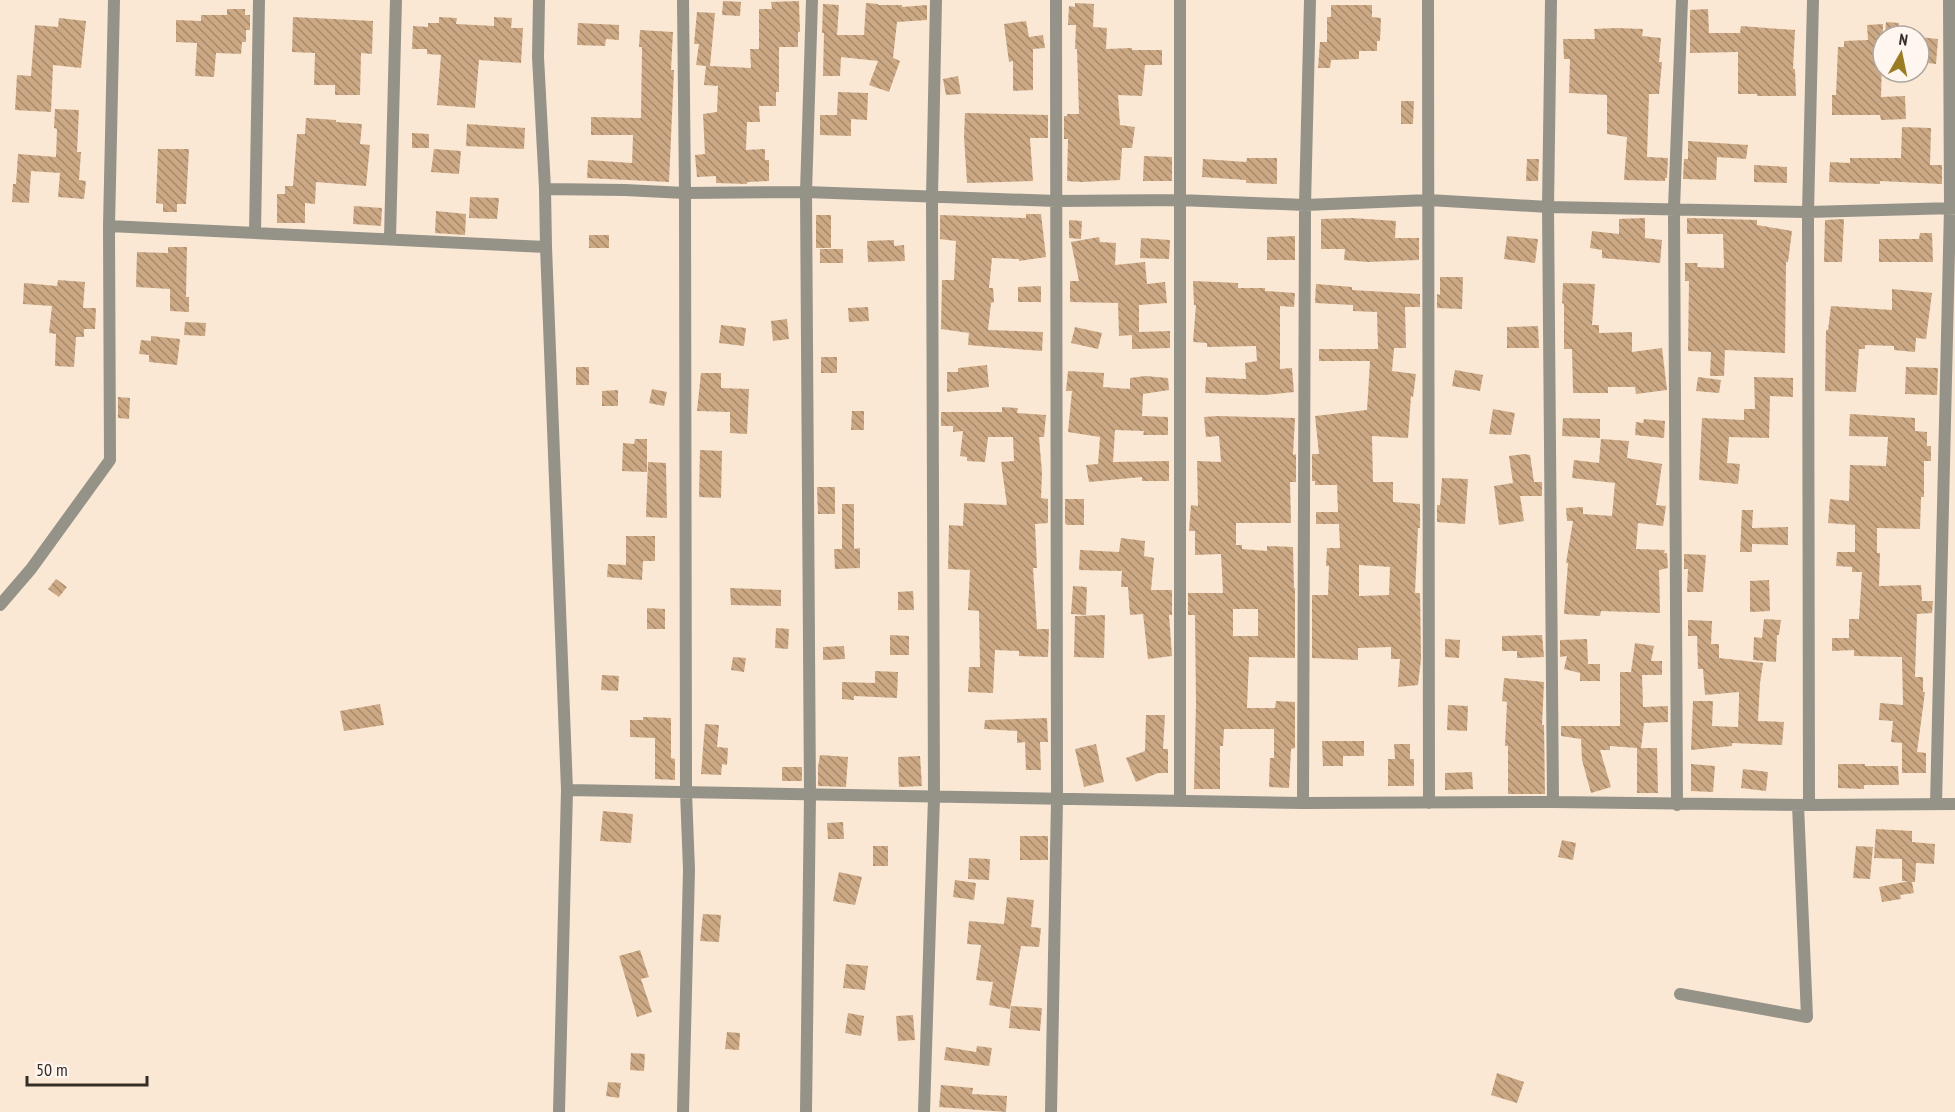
<svg xmlns="http://www.w3.org/2000/svg" width="1955" height="1112" viewBox="0 0 1955 1112" font-family="'PT Sans Narrow',sans-serif">
  <defs>
    <pattern id="building-back-hatch" width="6" height="6" patternUnits="userSpaceOnUse" patternTransform="scale(1.5)"><rect width="6" height="6" fill="#cca984"/><path d="M-1 5l2 2M0 0l6 6M5-1l2 2" fill="none" stroke="#a68a6c"/></pattern>
  </defs>
  <rect width="100%" height="100%" fill="#fae8d5"/>
  <path fill="url(#building-back-hatch)" fill-rule="evenodd" d="M723 1 741 2 740 16 722 15Z
    M799 1 800 32H798V47H779V92H776V106H759L760 122H747L746 150 765 149V160H769V181L747 182V184L716 183V176L697 177 695 155 705 154 703 114 717 112 718 86 704 85 706 66 696 65 699 44H694L697 12 715 13 710 66 751 68 750 49H759V9H772L771 2Z
    M866 3 878 4V5H902V7L927 5V20L897 22 893 58 900 61 889 92 869 85 878 61 841 57 840 76H823L824 33H822L823 4 839 5 837 35H864Z
    M1075 3 1094 4 1093 27 1107 28 1106 49 1132 48V50H1162V65H1145L1142 96 1118 95 1120 125 1135 127 1132 148H1122L1120 180 1082 182 1067 181 1068 139H1064V116H1067V114H1079L1077 49H1075L1076 25H1068L1069 6 1075 7Z
    M1331 5H1372V17L1381 18 1380 41H1377V51H1359V59L1331 60 1330 68H1318L1320 42H1327V17H1331Z
    M227 9H245V15H250V30H246V42H242L241 54 216 53 214 77 195 76 197 43 176 42V20L201 21V15H227Z
    M1708 9 1709 33H1740L1741 26 1795 30 1793 69H1795L1796 96H1757V94H1738V52L1690 53V10Z
    M293 17 373 21 372 54 361 53 360 95H335V85H314L315 53 292 52Z
    M439 17 457 18 456 24 494 26V17L512 18 511 28H523L521 63 479 60 475 108 437 105 441 55 427 54V49H412L413 26 428 27V23H439Z
    M59 18 86 21 81 68 53 65 51 112 15 110 17 75 31 76 35 25 58 27Z
    M1026 21 1029 37 1043 35 1045 48 1033 49V90L1013 91V61L1009 62 1004 24Z
    M1886 22 1899 23 1898 36H1885Z
    M578 23 619 25V40L606 39 605 46 577 45Z
    M1883 24 1881 97 1905 96 1906 119 1881 120 1880 115H1832V95H1836L1838 47H1844V41L1868 40 1867 25Z
    M1616 28 1643 29 1642 36 1661 38 1659 62H1662L1659 94H1649L1647 157 1668 158 1667 178H1665V181L1624 180 1627 137 1607 134V95L1569 93 1570 59H1564L1563 39H1595L1594 29Z
    M640 30 673 32 671 70H674L669 182 587 178 588 160 632 163 633 135H591V117L641 118 642 47H639Z
    M1919 37 1938 39 1936 64 1919 62Z
    M958 76 961 94 946 95 943 79Z
    M838 92 868 93 867 120 851 119V136L820 135V115H837Z
    M1401 101H1414L1413 124H1401Z
    M55 109 79 110 77 152H81L79 180 86 181 84 199 58 197 60 173 31 171 29 203 12 202 13 184H16L18 154 56 157 57 129 54 128Z
    M965 113 1048 115V138H1030L1033 181 967 183 964 137Z
    M306 118 336 120V122L362 124 360 144 370 145 366 186 316 182 315 204 305 203V223H277V194H285V186H293L297 134H305Z
    M467 124 525 128 524 149 466 146Z
    M1902 127 1931 128 1930 165H1942V184L1880 181V184L1829 182 1830 162 1850 163V158H1901Z
    M412 133 429 134V148H412Z
    M1688 141 1748 145 1746 159 1717 157 1716 180 1683 179 1684 159H1688Z
    M158 149H189L186 204H177V212H163V204L156 203Z
    M434 149 461 151 459 174 431 172Z
    M1144 156 1172 157V181H1143Z
    M1247 158H1277V184L1246 183V180L1202 177 1203 159 1246 162Z
    M1527 159H1539L1538 181H1526Z
    M1754 165 1787 167V183L1754 182Z
    M470 197 499 198 497 219 469 218Z
    M354 206 382 208 381 226 353 224Z
    M436 211 466 214 465 235 435 233Z
    M1026 214H1041L1046 257 1019 261V259L992 258 989 288H993L994 302 991 303 988 330 1043 332 1042 351 968 345 969 333 941 329 942 280H954L956 241 940 239V215L1026 218Z
    M816 215H831V248H816Z
    M1352 218 1396 221 1395 238H1419V260L1368 262 1344 260 1345 249H1321V219Z
    M1645 218V238L1662 240 1660 263 1602 258V250L1590 248 1592 231 1619 234V219Z
    M1687 218 1757 220V225L1792 231 1788 262H1786L1785 353 1725 350 1724 376H1710L1711 352 1688 351 1689 281H1685V263H1698L1697 267 1724 268 1723 234H1687Z
    M1844 219 1842 262H1824L1825 220Z
    M1069 220 1082 221 1081 239 1069 238Z
    M1920 233H1932L1933 262H1879V239H1919Z
    M589 235H609V248H589Z
    M1295 236V260H1267V237Z
    M1507 236 1538 239 1535 263 1504 259Z
    M1099 237 1100 242 1116 243 1115 265 1145 262 1147 284 1165 282 1167 303 1139 305V332L1170 331V348L1132 349V335L1119 336 1118 303 1070 302V281H1079L1071 242Z
    M1141 238 1170 240 1169 259 1140 258Z
    M894 240V246L904 245 905 261 868 262 867 241Z
    M168 247H187L186 297H189V312L170 311V289L136 287 137 252 168 253Z
    M820 249H843V263H820Z
    M1440 277H1463L1462 309 1437 308V294L1440 295Z
    M58 280 85 282 83 308H96L95 329H84V337H76L74 367 55 366 56 334 49 333 52 306 23 304 24 283 57 286Z
    M1193 281 1238 283V288H1265V291L1295 293 1294 307 1280 306V369L1292 368 1294 392 1265 395 1205 393 1206 377 1246 379 1245 363 1257 361 1256 346 1207 347V343L1193 342 1196 305H1194Z
    M1563 283 1595 284 1592 325H1599V333L1632 332V352L1662 348 1667 390 1636 394 1635 387H1608V393H1573L1572 349H1564V304L1562 303Z
    M1316 284 1352 287V290L1420 294V307H1405L1406 348H1394L1392 371 1416 374 1413 397 1411 396 1408 438 1372 436 1373 482H1393V502L1420 504V528H1418L1415 593H1420L1421 659 1418 685 1398 687 1400 659H1391V647L1358 648V660L1312 658V595H1328L1329 566H1326L1327 548H1340L1339 524H1316V512H1338L1337 485H1315V481H1312V454H1319L1315 416 1367 410 1370 361H1319V349H1378L1377 312 1353 311V305L1315 303ZM1359 565 1390 567 1389 595 1359 596Z
    M1041 286V302H1018V287Z
    M1892 289 1932 293 1926 339 1916 338 1915 352 1894 350V346L1865 345V349H1859L1856 392 1825 391 1826 330H1828L1831 306 1892 310Z
    M868 307 869 321 849 322 848 308Z
    M787 319 789 339 773 341 771 321Z
    M185 322 206 323 205 336 184 335Z
    M721 325 746 328 744 346 719 343Z
    M1538 326 1539 348H1507V327Z
    M1075 327 1102 333 1098 349 1071 343Z
    M151 336 180 339 177 365 149 362V355L139 354 141 340 151 341Z
    M821 357H837V373H821Z
    M987 365 989 387 947 392V372H958V368Z
    M576 367H589V385H576Z
    M1906 367 1938 368 1937 395 1905 394Z
    M1455 370 1483 375 1480 391 1452 386Z
    M1068 371 1104 373 1103 387 1130 389V378L1145 376 1168 378 1169 390 1143 394 1142 416 1168 417V435H1143L1144 431 1115 430 1113 462 1169 461V481H1142V477L1089 482 1086 465 1098 464 1100 437 1068 432 1072 391H1066Z
    M701 373H721V388L749 389 747 434 730 433V412L697 411Z
    M1698 377 1721 380 1719 393 1696 391Z
    M1754 377 1793 378V397L1770 396 1769 438 1729 437 1727 463 1740 464 1738 484 1699 480 1702 418 1744 420V409H1755Z
    M652 389 667 392 664 406 649 403Z
    M618 390V406H602V391Z
    M118 397 130 398 129 419 118 418Z
    M1002 407 1018 408 1017 413 1046 415 1044 437H1039L1042 473 1041 498 1048 499V523L1035 524 1037 568H1033L1037 629H1049L1048 657 1019 656V651L995 650 993 693 968 692 969 667H980L979 611 968 610 970 570 948 569 949 525 963 526 964 503 1007 505 1001 462 1014 461 1013 437H988L985 462 967 461V457L960 456 963 431 953 432V426H941V412H1002Z
    M1493 409 1515 413 1511 435 1489 434Z
    M852 411H864V430H851Z
    M1850 414 1915 418V431L1927 432V446H1931V461H1924V497H1921L1920 529 1877 528V553H1880L1879 586 1921 585 1922 601H1933L1932 613 1917 614 1915 677H1923V692H1925L1917 752 1926 753V773H1902V743L1891 742 1893 721 1879 720 1880 703 1903 705 1902 657 1854 656V650L1832 651V638H1849V619H1859L1862 572H1852V567L1836 566 1837 552H1855V525L1828 523 1830 499 1849 501 1850 465 1886 466 1888 437 1849 436Z
    M1217 416 1295 418 1293 455 1296 454V482H1290L1291 523H1236V545H1242V549L1267 551V546L1293 547 1294 588H1295V658L1249 657 1247 708H1275L1276 701 1295 702V748L1291 749 1289 788 1269 787 1270 758H1274V729H1224L1223 746H1220V789H1194L1196 703 1195 615H1188V593H1223L1221 554 1195 555V531H1189L1191 505 1198 506 1197 461 1221 462 1219 436 1206 437 1204 417ZM1233 609H1258V636H1233Z
    M1563 418 1600 419V438L1562 436Z
    M1644 419 1665 421 1664 438 1635 435 1636 422 1643 423Z
    M635 439H647V472L622 471 623 443 634 444Z
    M1601 439 1629 441 1627 458 1662 464 1656 505 1666 506 1663 526 1638 523 1636 549 1665 550 1664 553H1667L1668 568 1659 570 1660 613 1601 611 1600 616 1564 614 1568 563H1566L1573 521H1567L1566 508 1583 507V514L1612 516 1615 483 1572 478 1574 460 1599 463Z
    M700 450 722 451 721 498 699 497Z
    M1524 454 1530 455 1534 482H1542V496H1520L1524 521 1499 525 1494 486 1513 483 1509 456Z
    M648 462 666 463 667 518 646 517Z
    M1442 478 1468 479 1465 524 1437 522V505H1440Z
    M817 487H835V514H818Z
    M1065 499H1084V525H1067L1065 523Z
    M842 504H854V549L860 548V568L835 569 834 549H842Z
    M1742 510H1753L1752 528 1788 527V545L1752 544V552H1740Z
    M626 536H655V561H643L642 580 607 577 608 564 626 565Z
    M1121 538 1145 541 1144 556 1154 558 1151 590H1172V615H1169L1172 656 1148 659 1143 614 1130 615 1128 587H1121L1122 571 1079 570 1080 550 1119 552Z
    M1684 554 1706 555 1703 592H1687L1688 569H1684Z
    M56 579 67 587 59 597 48 589Z
    M1769 580 1770 611 1750 612V581Z
    M1073 586 1087 587 1086 615 1071 614Z
    M730 588 781 590V606L731 605Z
    M913 591 914 610H898V592Z
    M647 608 665 609V629H647Z
    M1105 615 1104 658 1074 657 1075 616Z
    M1764 619 1781 620 1779 635H1777L1776 662 1753 660 1754 637 1762 638Z
    M1688 620 1712 621 1711 644H1719V658L1763 663 1760 683 1758 721 1784 722 1782 745 1732 743V746L1691 750 1693 701H1713L1712 726 1738 727 1739 701V692L1705 695 1703 669H1698L1697 636H1688Z
    M776 628 789 629 788 649 775 648Z
    M890 635 909 636V655H890Z
    M1542 635 1544 657 1517 658V651H1502V636Z
    M1445 639 1460 640 1459 658 1445 657Z
    M1587 639 1588 664H1600V681H1580V673L1564 669 1567 656 1560 657V640Z
    M1635 643 1654 646 1651 661H1662V675H1642L1643 707 1668 706V722L1644 723 1641 748H1657L1658 793H1637V748L1610 746V750H1600L1611 787 1591 793 1582 760 1581 739 1561 736V726H1620V672H1631Z
    M844 646 845 659 823 660V647Z
    M733 657 746 658 744 672 731 670Z
    M875 671 898 672 897 698 854 696V700L842 699V682L875 683Z
    M602 675 619 676 618 691 601 690Z
    M1504 678 1544 682 1542 725H1544L1545 794H1508V746H1505L1507 702 1502 701Z
    M380 704 384 725 344 731 340 711Z
    M1448 705 1468 706 1467 731 1447 730Z
    M1146 715H1165L1163 749H1168V773H1158L1136 782 1126 758 1145 751Z
    M643 717 671 718V758L675 759V780L655 779V738L630 737V720H643Z
    M1047 718 1048 742H1040L1041 770H1026L1025 742 1017 743V731L984 729 985 720Z
    M705 724 719 725 717 747 728 748 727 765 722 764 721 775 701 774Z
    M1322 741H1364V756H1343V766H1323Z
    M1096 744 1104 782 1084 787 1075 749Z
    M1394 744H1410V759H1414V786H1388V759H1395Z
    M820 755 848 757 846 787 818 786V767Z
    M920 756 922 786 899 787 898 757Z
    M1691 764 1715 766 1713 792 1691 791Z
    M1838 764H1865V766H1898L1899 785H1864V789L1838 788Z
    M782 767H802V781H782Z
    M1743 769 1768 772 1766 791 1741 788Z
    M1472 772 1473 789 1445 790V773Z
    M603 811 633 814 631 843 600 841Z
    M843 822 844 839H828L827 823Z
    M1876 829 1912 831V842L1935 844 1934 864 1916 863 1915 882H1912L1914 893 1900 895 1901 899 1882 902 1879 887 1909 881H1902V859L1874 858Z
    M1020 836H1048V860H1020Z
    M1562 840 1576 843 1573 860 1558 857Z
    M873 846H888V866H873Z
    M1856 846 1873 847 1870 879 1853 878Z
    M969 858 990 859 989 880 968 879Z
    M839 872 862 877 855 905 833 901Z
    M955 880 976 883 974 900 953 897Z
    M1007 897 1034 900 1031 927 1041 928 1039 947 1021 946 1010 1009 989 1005 993 982 976 980 981 945 967 944 969 921 1004 924Z
    M703 914 721 915 719 942 700 941Z
    M640 950 649 977 641 979 652 1012 637 1017 619 956Z
    M846 964 868 966 865 990 843 988Z
    M1011 1006 1042 1008 1040 1031 1009 1028Z
    M848 1013 864 1016 861 1036 845 1033Z
    M913 1015 915 1040 898 1041 896 1016Z
    M727 1032 740 1033 739 1050 725 1049Z
    M977 1046 992 1048 989 1066 944 1060 946 1047 976 1052Z
    M631 1053 645 1054 644 1071 630 1070Z
    M1497 1073 1524 1082 1517 1103 1491 1095Z
    M608 1082 621 1083 619 1098 606 1096Z
    M941 1085 973 1088 972 1094 1007 1096 1006 1112 939 1107Z"/>
  <g fill="none" stroke-linecap="round" stroke-linejoin="round">
    <path stroke="#959288" stroke-width="12" d="M539 0 538 57 545 189
      M1180 0V801
      M1428 0 1429 803
      M1551 0 1548 207 1553 802
      M109 226 546 247 545 189 625 190 685 193 806 192 1056 201 1179 200 1305 205 1429 200 1548 207 1808 212 1955 208
      M255 233 259 0
      M390 238 396 0
      M546 247 567 790 559 1112
      M0 605 31 569 110 460 109 226 114 0
      M567 790 1303 803 1553 802 1809 805 1955 804
      M1303 803 1305 205 1310 0
      M1936 804 1950 208 1949 0
      M1677 805 1674 208 1682 0
      M1809 805 1808 212 1813 0
      M1680 994 1807 1017 1798 805
      M683 1112 689 870 686 792 685 193 683 0
      M806 1112 810 795 806 192 812 0
      M924 1112 934 797 932 197 936 0
      M1051 1112 1057 800 1056 0"/>
  </g>
  <g transform="translate(1901 54) rotate(9)"><circle r="28" fill="#fff7ef" stroke="#aea79f" stroke-width="1.5"/>
  <path d="M0-4.5L10 22L0 15L-10 22Z" fill="#9a7c25"/>
  <text y="-9" font-size="16" font-weight="bold" text-anchor="middle" fill="#352e27">N</text>
  </g>
  <path d="M27 1076v9h120v-9" fill="none" stroke="#352e27" stroke-width="3"/>
  <text x="36" y="1076" font-size="18" fill="#352e27" stroke="#fff7ef" stroke-width="4.5" paint-order="stroke">50 m</text>
</svg>
